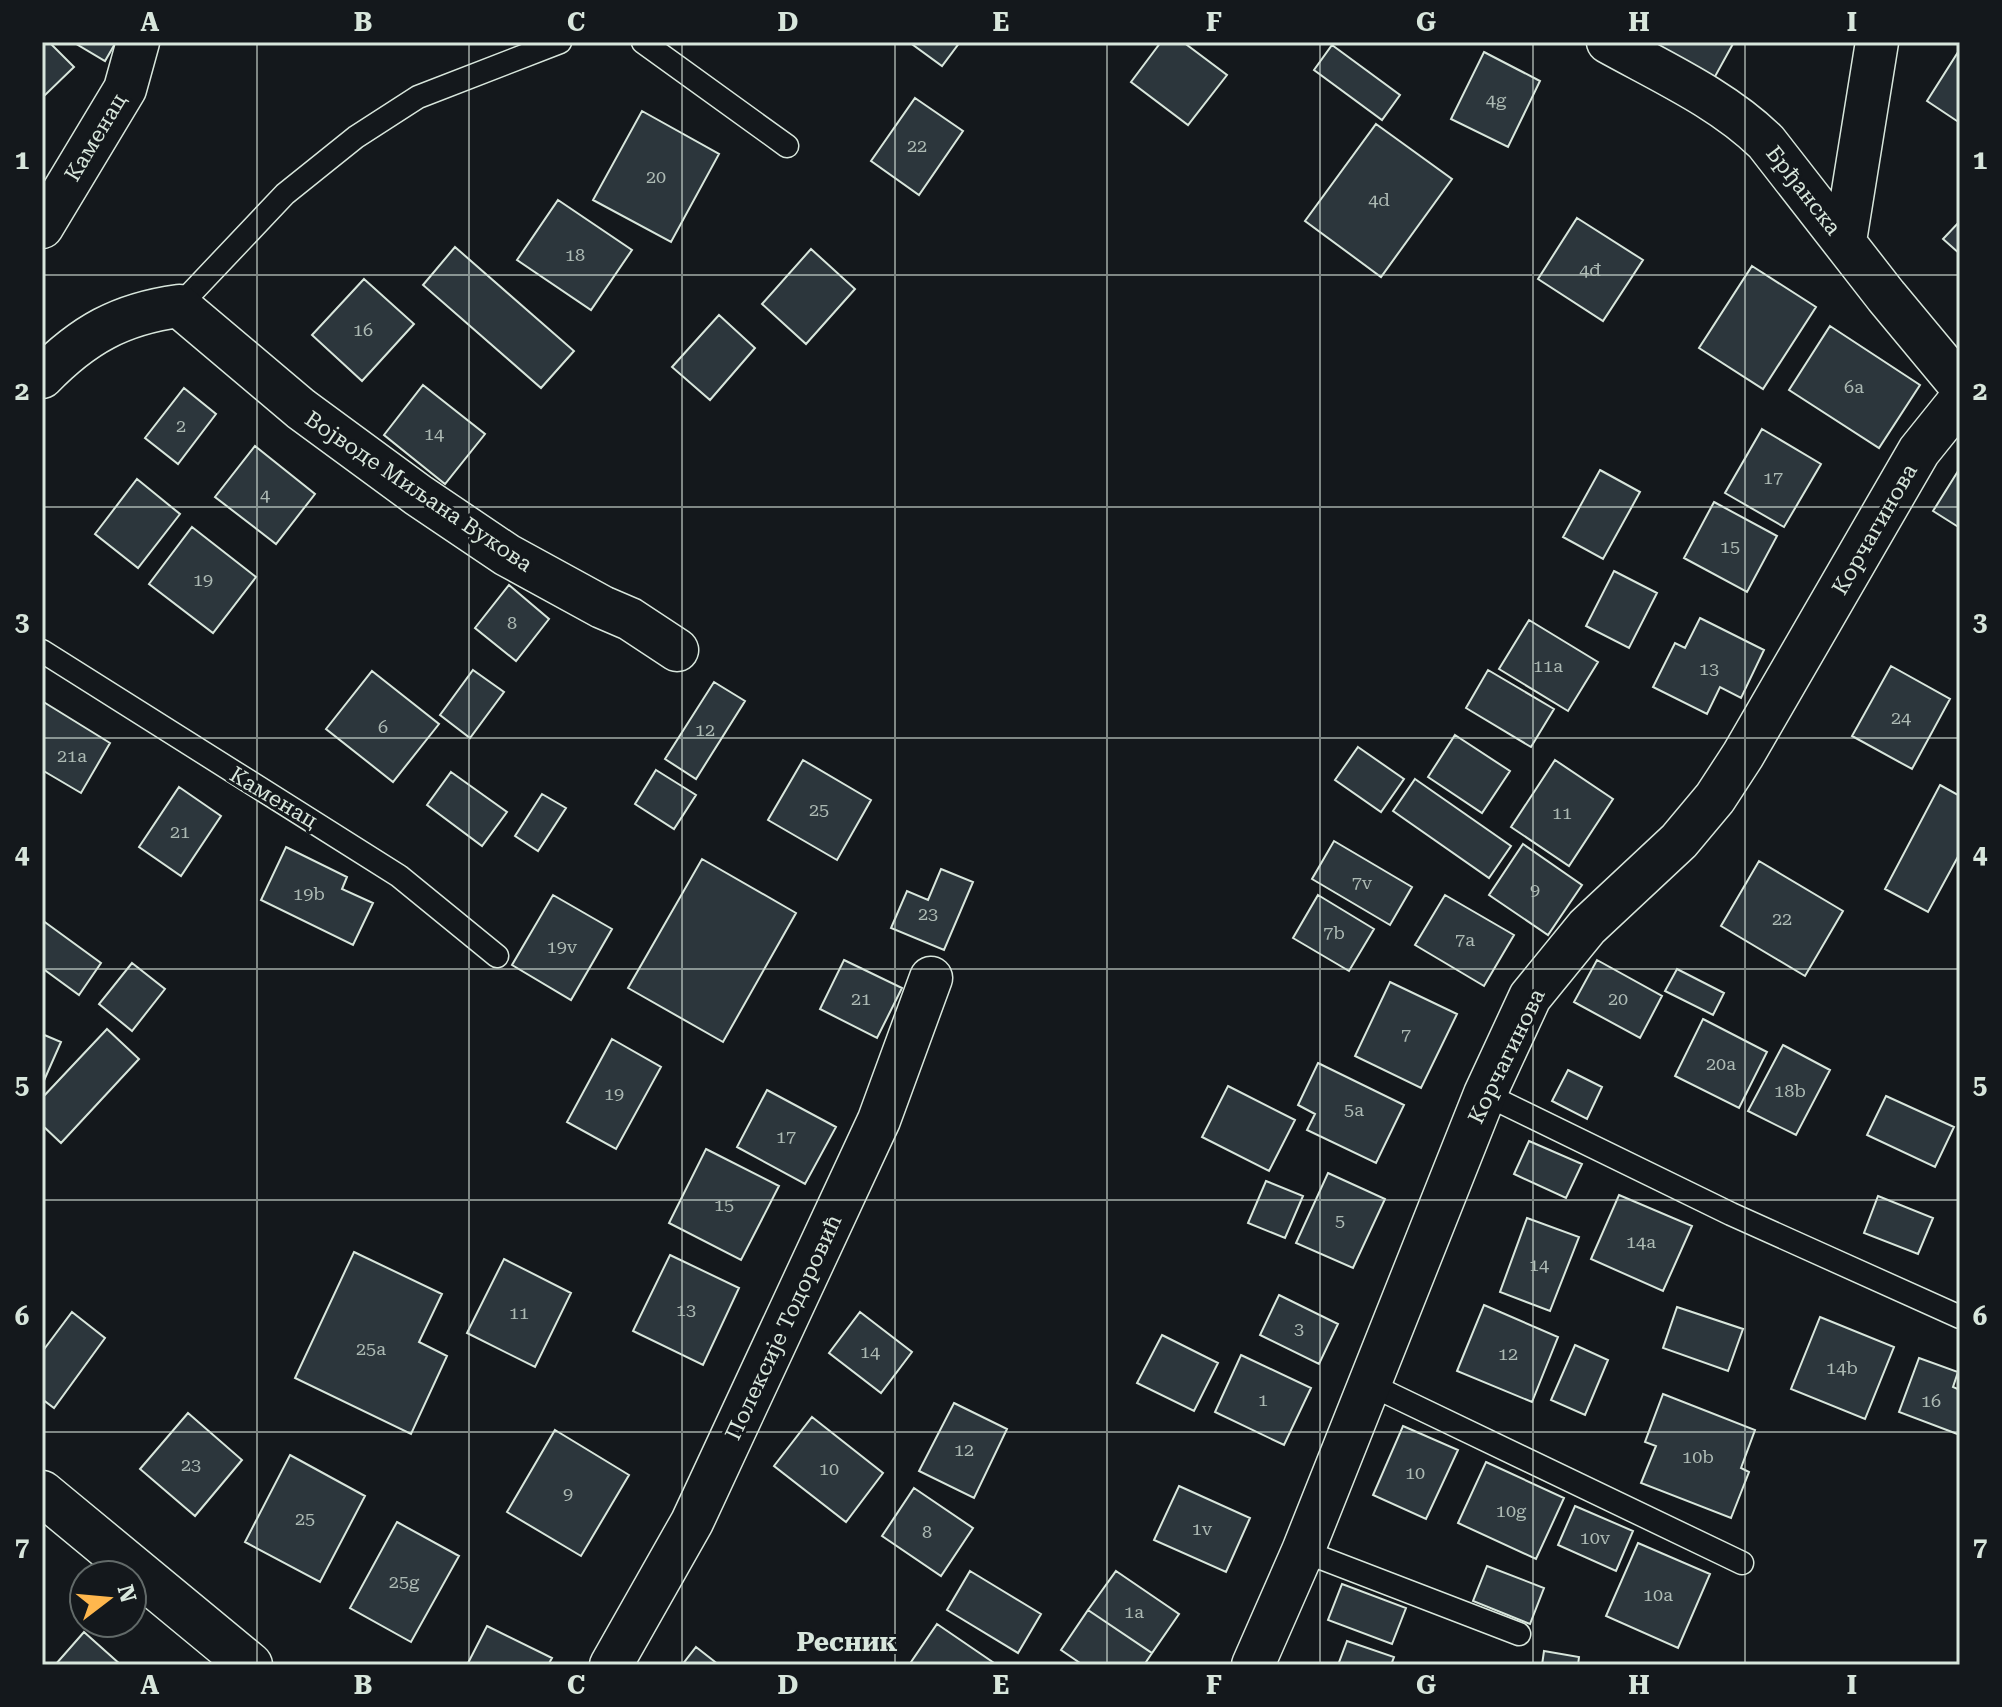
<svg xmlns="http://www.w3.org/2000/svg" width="2002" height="1707" viewBox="0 0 2002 1707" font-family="'Roboto Serif',serif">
  <rect width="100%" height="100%" fill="#14181c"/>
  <path fill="#2c363c" stroke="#d8e6dc" stroke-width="2" d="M42 42H49L74 67 42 98Z
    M73 42H116L105 61Z
    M909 42H960L942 66Z
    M1161 42H1183L1227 75 1188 125 1131 82Z
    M1641 42H1734L1712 82Z
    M1332 45 1400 95 1382 120 1314 70Z
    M1960 49V123L1927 101Z
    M1484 52 1540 81 1508 147 1451 119Z
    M915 98 963 131 919 195 871 161Z
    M642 111 719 154 671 242 593 200Z
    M1376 124 1452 179 1381 277 1305 221Z
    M558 200 632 250 591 310 517 260Z
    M1577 218 1643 260 1603 321 1538 279Z
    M1960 221V254L1943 239Z
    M455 247 574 351 541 388 423 285Z
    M811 249 855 289 806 344 762 304Z
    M1752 266 1816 307 1763 389 1699 348Z
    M364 279 414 324 362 381 312 335Z
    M719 315 755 348 710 400 672 367Z
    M1830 326 1920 385 1879 448 1789 390Z
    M423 385 485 434 445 484 384 435Z
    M184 388 216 414 178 464 145 438Z
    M1762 429 1821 464 1784 527 1725 493Z
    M255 446 315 494 276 544 215 497Z
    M1960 468V528L1933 511Z
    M1600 470 1640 492 1603 559 1563 537Z
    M137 479 180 514 138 568 95 534Z
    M1714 502 1777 536 1747 592 1684 558Z
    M192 527 256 577 213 633 149 584Z
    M1614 571 1657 593 1629 648 1586 626Z
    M509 585 549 619 516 661 475 628Z
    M1700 618 1764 650 1741 698 1720 687 1707 714 1653 687 1675 643 1685 648Z
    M1529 620 1598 662 1568 711 1499 669Z
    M1891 666 1950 699 1912 769 1852 736Z
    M473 670 504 692 470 738 440 715Z
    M1488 670 1554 709 1531 747 1466 708Z
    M372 671 439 724 393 782 326 729Z
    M714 682 745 701 696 779 665 759Z
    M42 701 110 743 81 793 42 770Z
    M1455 735 1510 771 1482 813 1428 777Z
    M1358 747 1404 779 1381 812 1335 780Z
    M803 760 871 800 837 860 768 820Z
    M1555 760 1613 799 1569 866 1511 827Z
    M656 770 696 795 674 829 635 804Z
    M451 772 507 812 482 846 427 805Z
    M1415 779 1511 846 1489 878 1393 811Z
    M1940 785 1960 796V853L1928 912 1885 889Z
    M179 787 221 816 181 876 139 847Z
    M542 794 566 808 538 851 515 836Z
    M1334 841 1412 887 1390 925 1312 879Z
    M1523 844 1582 885 1548 935 1489 895Z
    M286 847 347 877 342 889 373 903 353 945 261 900Z
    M702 859 796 913 723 1042 628 988Z
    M1759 861 1843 911 1805 976 1721 926Z
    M941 869 973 882 944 950 891 928 907 891 928 900Z
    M553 895 612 929 571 1000 512 965Z
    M1318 895 1374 929 1349 971 1293 938Z
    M1445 895 1514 935 1484 986 1415 945Z
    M42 920 101 963 79 995 42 968Z
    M844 960 902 988 877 1038 820 1009Z
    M1597 960 1662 996 1640 1038 1574 1002Z
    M132 963 165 989 132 1031 99 1004Z
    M1677 969 1724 993 1713 1015 1665 991Z
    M1390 982 1457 1014 1421 1088 1355 1056Z
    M1703 1019 1767 1052 1739 1108 1675 1076Z
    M107 1029 139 1059 61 1143 42 1125V1098Z
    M42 1034 61 1042 42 1085Z
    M612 1039 661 1067 616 1149 567 1122Z
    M1783 1045 1830 1070 1796 1135 1748 1111Z
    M1318 1063 1404 1105 1376 1163 1307 1130 1315 1114 1298 1105Z
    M1568 1070 1602 1087 1587 1119 1552 1101Z
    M1228 1086 1295 1120 1269 1171 1202 1137Z
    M767 1090 836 1127 805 1184 737 1147Z
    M1886 1096 1954 1127 1935 1167 1867 1135Z
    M1529 1141 1582 1164 1566 1198 1514 1174Z
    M706 1149 779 1186 741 1260 669 1223Z
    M1328 1173 1385 1199 1353 1268 1296 1243Z
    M1266 1181 1303 1196 1285 1238 1248 1223Z
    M1619 1195 1692 1226 1663 1291 1591 1259Z
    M1878 1196 1933 1218 1918 1254 1864 1233Z
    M1527 1218 1579 1237 1550 1311 1500 1292Z
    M354 1252 442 1294 419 1342 447 1356 411 1434 295 1378Z
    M670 1255 739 1288 703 1365 633 1331Z
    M504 1259 571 1293 535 1367 467 1333Z
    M1279 1295 1338 1324 1319 1364 1260 1335Z
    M1484 1305 1558 1337 1532 1402 1457 1371Z
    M1677 1307 1743 1329 1728 1371 1663 1348Z
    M72 1312 105 1338 54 1408 42 1399V1352Z
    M860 1312 912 1352 881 1393 829 1353Z
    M1820 1317 1894 1347 1865 1419 1791 1389Z
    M1162 1335 1218 1363 1194 1411 1137 1383Z
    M1575 1345 1608 1360 1585 1415 1551 1400Z
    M1241 1355 1311 1388 1284 1445 1215 1412Z
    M1919 1358 1958 1372 1953 1387 1960 1390V1435L1899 1412Z
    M1663 1394 1755 1430 1741 1468 1749 1472 1731 1518 1641 1483 1656 1446 1645 1442Z
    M954 1403 1007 1429 974 1498 919 1471Z
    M188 1413 242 1460 195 1516 140 1469Z
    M812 1417 883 1473 846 1522 774 1466Z
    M1403 1426 1458 1450 1426 1519 1373 1495Z
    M555 1430 629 1475 581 1556 507 1512Z
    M290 1455 365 1496 320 1582 245 1542Z
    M1486 1462 1564 1498 1536 1559 1458 1523Z
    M1179 1486 1250 1518 1226 1572 1154 1540Z
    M914 1488 973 1528 941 1576 882 1536Z
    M1575 1506 1633 1531 1616 1571 1558 1545Z
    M397 1522 459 1556 411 1642 350 1608Z
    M1638 1543 1710 1574 1678 1648 1606 1616Z
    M1487 1566 1544 1588 1530 1624 1473 1601Z
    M970 1571 1041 1614 1018 1653 947 1610Z
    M1116 1571 1179 1614 1152 1653 1088 1610Z
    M1342 1584 1406 1608 1392 1644 1328 1620Z
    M1088 1610 1152 1653 1144 1665H1083L1061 1650Z
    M937 1624 997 1665H909Z
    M487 1626 552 1658 548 1665H467Z
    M84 1632 121 1665H55Z
    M1347 1641 1394 1657 1391 1665H1338Z
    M696 1647 719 1665H682Z
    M1544 1651 1579 1657 1578 1665H1542Z"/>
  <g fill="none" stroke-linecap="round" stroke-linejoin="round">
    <g stroke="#d8e6dc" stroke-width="25">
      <path id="lane" d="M643 42 787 146
        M179 306 285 194 356 137 418 97 560 42
        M42 651 399 876 497 956
        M1485 1094 1731 1214 1960 1317
        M1369 1384 1742 1563
        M1303 1551 1519 1634"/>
    </g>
    <g stroke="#d8e6dc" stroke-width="45">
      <path id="street" d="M1608 42C1662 72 1722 99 1766 142L1886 296 1960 385
        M42 227 125 89 138 42
        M1845 241 1877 42
        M42 377C83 335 120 314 179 306L301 409 418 495 507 555 602 607 630 619 677 650
        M611 1665 692 1522 879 1120 931 978
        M1253 1665 1303 1551 1485 1094 1530 997 1587 927 1679 841 1715 798 1743 755 1919 451 1960 400"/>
    </g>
    <g stroke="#d8e6dc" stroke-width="47">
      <path id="secondary" d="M42 1493 250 1665"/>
    </g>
    <use href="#lane" stroke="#14181c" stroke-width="22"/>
    <use href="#street" stroke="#14181c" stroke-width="42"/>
    <use href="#secondary" stroke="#14181c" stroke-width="44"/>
  </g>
  <path fill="none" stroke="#d8e6dc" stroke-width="2" stroke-opacity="0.55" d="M257 42V1665M469 42V1665M682 42V1665M895 42V1665M1107 42V1665M1320 42V1665M1533 42V1665M1745 42V1665M42 275H1960M42 507H1960M42 738H1960M42 969H1960M42 1200H1960M42 1432H1960"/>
  <g text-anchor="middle" stroke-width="6" stroke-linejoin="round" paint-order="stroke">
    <g font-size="18" fill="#adbab4">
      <text x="1496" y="106">4g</text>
      <text x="917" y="152">22</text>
      <text x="656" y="183">20</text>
      <text x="1379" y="206">4d</text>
      <text x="575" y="261">18</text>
      <text x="1590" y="276">4đ</text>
      <text x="363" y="336">16</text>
      <text x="1854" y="393">6a</text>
      <text x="181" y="432">2</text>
      <text x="434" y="440">14</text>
      <text x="1773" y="484">17</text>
      <text x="265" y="501">4</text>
      <text x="1730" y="553">15</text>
      <text x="203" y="586">19</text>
      <text x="512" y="629">8</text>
      <text x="1548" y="672">11a</text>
      <text x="1709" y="675">13</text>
      <text x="1901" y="724">24</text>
      <text x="383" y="733">6</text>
      <text x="705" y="736">12</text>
      <text x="72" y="762">21a</text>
      <text x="819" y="816">25</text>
      <text x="1562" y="819">11</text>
      <text x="180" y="838">21</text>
      <text x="1362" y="889">7v</text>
      <text x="1535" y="896">9</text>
      <text x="309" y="900">19b</text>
      <text x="928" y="920">23</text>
      <text x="1782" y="925">22</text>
      <text x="1334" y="939">7b</text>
      <text x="1465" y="946">7a</text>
      <text x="562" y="953">19v</text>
      <text x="861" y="1005">21</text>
      <text x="1618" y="1005">20</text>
      <text x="1406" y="1041">7</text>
      <text x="1721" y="1070">20a</text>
      <text x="1790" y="1097">18b</text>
      <text x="614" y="1100">19</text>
      <text x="1354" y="1116">5a</text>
      <text x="786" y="1143">17</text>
      <text x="724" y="1211">15</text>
      <text x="1340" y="1227">5</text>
      <text x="1641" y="1248">14a</text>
      <text x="1539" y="1271">14</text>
      <text x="686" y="1316">13</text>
      <text x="519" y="1319">11</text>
      <text x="1299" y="1335">3</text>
      <text x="371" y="1355">25a</text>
      <text x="870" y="1358">14</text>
      <text x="1508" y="1360">12</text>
      <text x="1842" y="1374">14b</text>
      <text x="1263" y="1406">1</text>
      <text x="1931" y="1407">16</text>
      <text x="964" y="1456">12</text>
      <text x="1698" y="1463">10b</text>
      <text x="191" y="1471">23</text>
      <text x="829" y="1475">10</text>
      <text x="1415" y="1479">10</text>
      <text x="568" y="1500">9</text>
      <text x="1511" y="1517">10g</text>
      <text x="305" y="1525">25</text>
      <text x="1202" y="1535">1v</text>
      <text x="927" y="1538">8</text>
      <text x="1595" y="1544">10v</text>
      <text x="404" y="1588">25g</text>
      <text x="1658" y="1601">10a</text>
      <text x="1134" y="1618">1a</text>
    </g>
    <g font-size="22" fill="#d8e6dc" stroke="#14181c">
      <text transform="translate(95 137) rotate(-59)" y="8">Каменац</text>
      <text transform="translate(1804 190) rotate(52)" y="8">Брђанска</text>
      <text transform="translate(419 491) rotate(34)" y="8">Војводе Миљана Вукова</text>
      <text transform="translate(1874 529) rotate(-60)" y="8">Корчагинова</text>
      <text transform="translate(274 797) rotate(31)" y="8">Каменац</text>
      <text transform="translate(1506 1056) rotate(-64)" y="8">Корчагинова</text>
      <text transform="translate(783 1327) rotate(-65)" y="8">Полексије Тодоровић</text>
    </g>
    <g font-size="26" font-weight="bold" fill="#d8e6dc" stroke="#14181c">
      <text x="847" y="1651">Ресник</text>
    </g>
  </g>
  <rect width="2002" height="1707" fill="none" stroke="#14181c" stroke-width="88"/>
  <g transform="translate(108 1599) rotate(74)"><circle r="38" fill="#14181c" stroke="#626a69" stroke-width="2"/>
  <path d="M0-6L14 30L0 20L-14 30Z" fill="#ffb74d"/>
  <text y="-12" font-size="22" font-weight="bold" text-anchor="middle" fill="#d8e6dc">N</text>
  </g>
  <rect x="44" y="44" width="1914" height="1619" fill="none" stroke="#d8e6dc" stroke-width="3"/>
  <g font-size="26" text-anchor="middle" font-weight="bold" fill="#d8e6dc">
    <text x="150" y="31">A</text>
    <text x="363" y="31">B</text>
    <text x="576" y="31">C</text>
    <text x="788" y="31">D</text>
    <text x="1001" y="31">E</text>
    <text x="1214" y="31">F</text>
    <text x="1426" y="31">G</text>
    <text x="1639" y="31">H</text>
    <text x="1852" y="31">I</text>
    <text x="22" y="169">1</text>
    <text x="1980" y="169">1</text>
    <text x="22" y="400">2</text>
    <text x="1980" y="400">2</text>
    <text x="22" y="631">3</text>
    <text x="1980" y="631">3</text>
    <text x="22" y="863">4</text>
    <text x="1980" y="863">4</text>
    <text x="22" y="1094">5</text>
    <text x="1980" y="1094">5</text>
    <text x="22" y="1325">6</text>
    <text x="1980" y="1325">6</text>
    <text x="22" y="1556">7</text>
    <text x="1980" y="1556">7</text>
    <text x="150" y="1694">A</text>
    <text x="363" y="1694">B</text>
    <text x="576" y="1694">C</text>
    <text x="788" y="1694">D</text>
    <text x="1001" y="1694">E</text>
    <text x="1214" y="1694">F</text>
    <text x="1426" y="1694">G</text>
    <text x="1639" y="1694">H</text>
    <text x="1852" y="1694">I</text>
  </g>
</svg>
